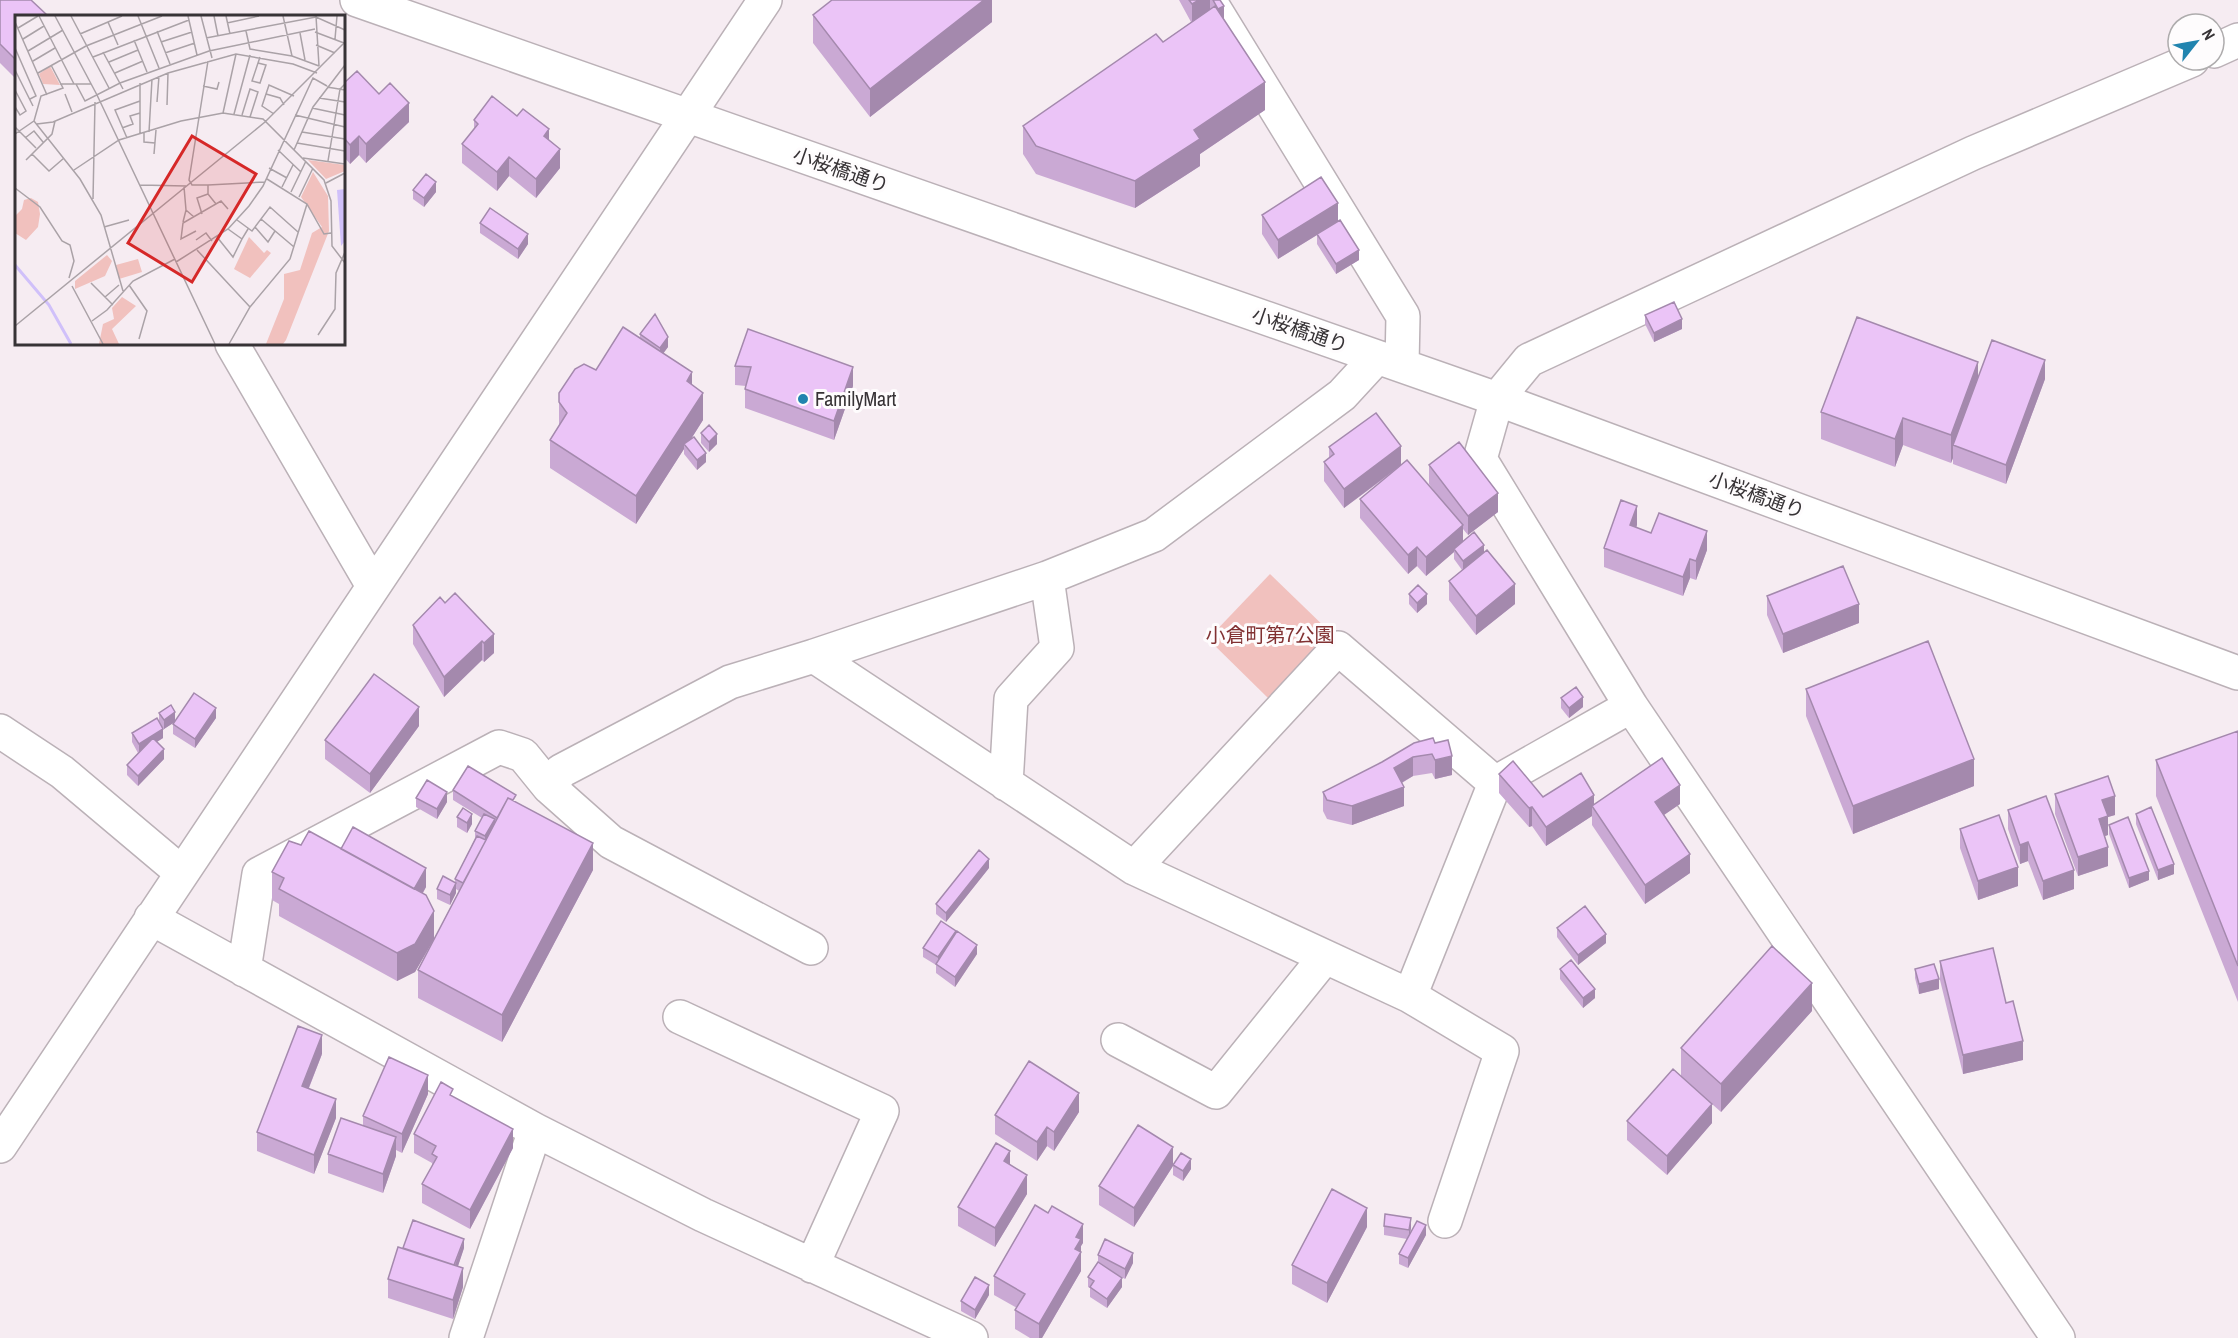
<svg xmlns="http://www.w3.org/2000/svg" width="2238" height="1338" viewBox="0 0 2238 1338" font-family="'Archivo Narrow','Noto Sans JP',sans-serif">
  <rect width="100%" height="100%" fill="#f6ecf2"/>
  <path fill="#f1c1be" d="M1270 574 1331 633 1268 698 1208 639Z"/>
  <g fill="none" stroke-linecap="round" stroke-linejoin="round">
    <g stroke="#bbb1b7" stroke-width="36">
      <path id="minor" d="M357 0 1497 399 2238 673
        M1209 0 1403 316 1402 365
        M2214 51 2238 40
        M232 344 373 586
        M1047 578 1154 535 1342 395 1377 357
        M814 656 1047 578 1057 648 1011 699 1006 784
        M1631 706 2058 1338
        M0 731 62 772 182 873
        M1134 868 1338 648 1495 783
        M151 918 535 1130 703 1215 971 1338
        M811 948 611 842 549 787 561 771 730 682 814 656 1134 868 1410 996 1502 1051 1445 1221
        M244 970 259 874 499 747 523 755 549 787
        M1410 996 1495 783 1631 706 1480 459 1497 399 1529 360 1973 153 2192 60
        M680 1017 882 1111 812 1266
        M1118 1040 1216 1092 1325 957
        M0 1146 765 0
        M466 1338 535 1130"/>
    </g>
    <use href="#minor" stroke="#fff" stroke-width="33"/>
  </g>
  <path fill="#caa9d4" d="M0 0 16 16V79L0 63Z
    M992 0V22L870 117 813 43V15Z
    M1179 0H1220L1224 19 1265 110 1200 154V166L1135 208 1036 174 1023 154V126L1163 42 1191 22Z
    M344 83 379 94 409 122 366 163 359 155 350 164 344 157Z
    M517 116 549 141 560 168 536 198 509 176 497 191 462 163V144L474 130V120Z
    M413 190 436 192 424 207 413 199Z
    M1262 215 1338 221 1359 260 1336 274 1317 244V235L1278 259 1262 234Z
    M480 223 528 244 518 259 480 233Z
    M1645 315 1682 329 1654 342 1645 324Z
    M748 329 853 386 834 440 745 408V389L746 386 735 385V366Z
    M640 334 668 347 663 353 692 385 703 420 691 439 706 462 697 470 684 454V449L636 524 550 468V440L559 426V393L596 370 640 338Z
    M1978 376 2045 379 2006 484 1953 464V458L1951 463 1903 445 1895 467 1821 439V412Z
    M701 433 717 444 709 452 701 443Z
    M1329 447 1401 464 1437 495 1429 484V465L1498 512 1468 535 1463 529V542L1484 553 1515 604 1476 635 1449 600V581L1462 570 1454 559V552L1426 576 1417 566 1408 574 1360 518V499L1393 472 1344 508 1324 481V462L1329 458Z
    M1637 525 1636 528 1651 533 1707 550 1696 580 1690 578 1683 596 1604 567V548Z
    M1409 594 1427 604 1417 613 1409 604Z
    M1767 596 1859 623 1783 653 1767 615Z
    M440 597 494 653 484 662 482 660 444 697 413 644V625Z
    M1806 689 1974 786 1853 834 1806 716Z
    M1561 698 1583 707 1569 718 1561 708Z
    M159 713 175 721 216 718 195 748 173 734V724L174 722 164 729 162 727 163 738 157 742 164 759 138 786 127 775V765L138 753 132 742V733L159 721Z
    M419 726 370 793 325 759V740Z
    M2238 731V1002L2156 796V760Z
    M1435 743 1452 775 1435 779 1432 773 1413 776 1402 783 1404 806 1352 825 1327 819 1323 811V792Z
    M1499 774 1543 797 1594 804H1680L1664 815 1690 873 1645 904 1592 825V816L1546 846 1532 826 1529 827 1499 793Z
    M453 790 516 802 593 870 502 1042 418 998V970L459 891 456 889V893L450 905 437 899V889L455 883V879L475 838V831L482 818 453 800Z
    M2055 794 2115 815 2108 817V835L2105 836 2108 866 2078 876 2055 814Z
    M416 798 447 802 437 819 416 807Z
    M2008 810 2074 889 2043 900 2028 861 2020 864 2008 829Z
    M2136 814 2174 874 2158 880 2136 824Z
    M457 817 472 824 467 833 457 827Z
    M2109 825 2149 880 2129 888 2109 834Z
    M1960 829 2018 886 1978 900 1960 848Z
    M301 845 341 849 426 887 423 893 434 939 415 972 397 981 279 916V904L272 900V872Z
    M989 868 946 922 936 914V904Z
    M1557 928 1606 943 1578 965 1557 937Z
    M956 933 977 954 955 987 936 973V965L923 957V948Z
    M1940 961 2006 1003 2023 1060 1963 1074 1940 980Z
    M1560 969 1595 998 1583 1008 1560 979Z
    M1915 969 1939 989 1919 994 1915 978Z
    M1812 1011 1721 1112 1712 1104V1123L1667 1175 1627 1140V1121L1681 1076V1048Z
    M322 1054 309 1088 336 1118 314 1174 257 1151V1132Z
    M428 1094 402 1153 396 1150V1156L383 1193 328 1173V1154L363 1125V1116Z
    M453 1097 513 1148 470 1229 422 1203V1184L432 1167V1163L414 1153V1134Z
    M1079 1112 1054 1151 1047 1146 1037 1161 995 1134V1115Z
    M1010 1165 1027 1194 995 1247 958 1226V1207Z
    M1173 1165 1191 1169 1183 1181 1173 1175Z
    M1173 1166 1134 1227 1099 1205V1186Z
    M1384 1226 1411 1228 1410 1234 1426 1235 1408 1268 1399 1264V1254L1407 1239 1384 1235Z
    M1367 1227 1327 1303 1292 1284V1265Z
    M1083 1243 1081 1246V1271L1042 1338H1030L1015 1329V1310L1017 1308 994 1295V1276Z
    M464 1248 458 1266 463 1287 453 1319 388 1298V1279Z
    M1098 1255 1133 1263 1125 1279 1118 1275 1122 1287 1107 1308 1090 1297V1288L1088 1287V1277L1098 1262Z
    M989 1295 975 1319 961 1311V1301Z"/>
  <path fill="#a489ad" d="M984 0H992V22L870 117V89Z
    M1199 0H1210V13L1192 23V4Z
    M1224 6V25L1218 28V9Z
    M1265 82V110L1200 154V166L1135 208V181L1194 130Z
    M409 103V122L366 163V144Z
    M549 129V148L544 136Z
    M359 136V155L350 164V145Z
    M560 149V168L536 198V179Z
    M509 157V176L497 191V172Z
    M436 182V192L424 207V198Z
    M345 186V196L344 197V187Z
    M1338 203V222L1278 259V240Z
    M528 234V244L518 259V249Z
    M1359 250V260L1336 274V264Z
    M1682 319V329L1654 342V333Z
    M668 337V347L660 358V348Z
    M2045 360V379L2006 484V465Z
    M1978 362V390L1953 445V458L1951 463V435Z
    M853 367V386L834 440V421Z
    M692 372V399L687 381Z
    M703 393V420L686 447 684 444V449L636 524V496Z
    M1903 418V445L1895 467V439Z
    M717 434V444L709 452V442Z
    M1401 446V465L1344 508V489Z
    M706 453V462L697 470V460Z
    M1498 493V512L1468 535V516Z
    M1637 506V525L1630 544V525Z
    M1463 525V544L1454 549V552L1426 576V557Z
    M1707 531V550L1696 580V561Z
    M1484 545V554L1463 571V561Z
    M1417 547V566L1408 574V555Z
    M1690 559V578L1683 596V577Z
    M1515 584V604L1476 635V616Z
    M1427 594V604L1417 613V603Z
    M1859 604V623L1783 653V634Z
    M494 634V653L484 662V643Z
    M482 641V660L444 697V677Z
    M1583 697V707L1569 718V708Z
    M419 707V726L370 793V774Z
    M216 708V718L195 748V739Z
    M175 712V722L164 729V720Z
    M163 729V738L139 753V744Z
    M164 749V759L138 786V776Z
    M1452 756V775L1435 779V760Z
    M1413 757V776L1394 787V768Z
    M1974 759V786L1853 834V806Z
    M1680 785V804L1655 821V802Z
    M1404 787V806L1352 825V806Z
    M447 792V802L437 819V809Z
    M1594 795V810L1592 806V816L1546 846V827Z
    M2115 796V815L2108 817V835L2099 838V819L2102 800Z
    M1532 807V826L1529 827V808Z
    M472 814V824L467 833V823Z
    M495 819V829L485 846V836Z
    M2028 842V861L2020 864V845Z
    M593 843V870L502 1042V1015Z
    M2108 847V866L2078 876V857Z
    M1690 854V873L1645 904V885Z
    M989 859V868L946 922V913Z
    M2174 864V874L2158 880V870Z
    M2018 867V886L1978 900V881Z
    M426 868V887L411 913V894Z
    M2074 870V889L2043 900V881Z
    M2149 871V880L2129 888V878Z
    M456 883V893L450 905V895Z
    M434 911V939L415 972 397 981V953Z
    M956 931V941L938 965V957Z
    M1606 934V943L1578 965V955Z
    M977 945V954L955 987V977Z
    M1939 979V989L1919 994V984Z
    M1812 983V1011L1721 1112V1084Z
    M1595 989V998L1583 1008V998Z
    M322 1035V1054L302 1105V1086Z
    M2023 1041V1060L1963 1074V1055Z
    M428 1075V1094L402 1153V1134Z
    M1079 1093V1112L1054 1151V1132Z
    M336 1099V1118L314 1174V1155Z
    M1712 1104V1123L1667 1175V1156Z
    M1047 1127V1146L1037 1161V1142Z
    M513 1129V1148L470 1229V1210Z
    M396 1137V1156L383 1193V1174Z
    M1173 1147V1166L1134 1227V1208Z
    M1010 1151V1170L1004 1161Z
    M1191 1159V1169L1183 1181V1171Z
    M1027 1175V1194L995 1247V1228Z
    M1367 1208V1227L1327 1303V1283Z
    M1411 1218V1228L1409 1240V1230Z
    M1083 1224V1243L1081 1246V1271L1042 1338H1039V1324L1076 1237Z
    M1426 1225V1235L1408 1268V1258Z
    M464 1239V1248L454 1278V1268Z
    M1133 1253V1263L1125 1279V1269Z
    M463 1268V1287L453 1319V1300Z
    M1122 1278V1287L1107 1308V1299Z
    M989 1285V1295L975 1319V1310Z"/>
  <path fill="#ebc4f7" stroke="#a489ad" stroke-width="1.5" d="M0 0H31L48 16H16V60L0 44Z
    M832 0H984L870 89 813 15Z
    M1189 0H1199L1192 4Z
    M1213 0H1220L1224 6 1218 9Z
    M1215 6 1265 82 1194 130 1200 139 1135 181 1036 146 1023 126 1156 34 1163 42Z
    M357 71 379 94 390 83 409 103 366 144 359 136 350 145 344 138V83Z
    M492 96 517 116 523 109 549 129 544 136 560 149 536 179 509 157 497 172 462 144 478 124 474 120Z
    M426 174 436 182 424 198 413 190Z
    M1321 177 1338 203 1278 240 1262 215Z
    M490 208 528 234 518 249 480 223Z
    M1340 220 1359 250 1336 264 1317 234Z
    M1674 302 1682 319 1654 333 1645 315Z
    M655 314 668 337 660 348 640 334Z
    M1857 317 1978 362 1951 435 1903 418 1895 439 1821 412Z
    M623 327 692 372 687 381 703 393 636 496 550 440 567 413 559 402V393L575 369 584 364 596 370Z
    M748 329 853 367 834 421 745 389 751 367 735 366Z
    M1992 340 2045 360 2006 465 1953 445Z
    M1376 413 1401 446 1344 489 1324 462 1334 454 1329 447Z
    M709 425 717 434 709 442 701 433Z
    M694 437 706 453 697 460 684 444Z
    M1459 442 1498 493 1468 516 1429 465Z
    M1407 460 1463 525 1426 557 1417 547 1408 555 1360 499Z
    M1621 500 1637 506 1630 525 1651 533 1659 513 1707 531 1696 561 1690 559 1683 577 1604 548Z
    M1474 532 1484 545 1463 561 1454 549Z
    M1487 550 1515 584 1476 616 1449 581Z
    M1843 566 1859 604 1783 634 1767 596Z
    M1418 585 1427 594 1417 603 1409 594Z
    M455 593 494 634 484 643 482 641 444 677 413 625 440 597 445 603Z
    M1928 641 1974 759 1853 806 1806 689Z
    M374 674 419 707 370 774 325 740Z
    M1576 687 1583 697 1569 708 1561 698Z
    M194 693 216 708 195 739 173 724Z
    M171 705 175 712 164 720 159 713Z
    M157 718 163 729 139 744 132 733Z
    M2238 731V966L2156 760Z
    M153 738 164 749 138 776 127 765Z
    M1433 738 1435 743 1448 740 1452 756 1435 760 1432 754 1413 757 1394 768 1404 787 1352 806 1327 800 1323 792 1382 762 1414 743Z
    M1662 758 1680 785 1655 802 1690 854 1645 885 1592 806Z
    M1513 761 1543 797 1581 773 1594 795 1546 827 1532 807 1529 808 1499 774Z
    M468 766 516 795 513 800 508 798 497 818 453 790Z
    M2108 776 2115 796 2102 800 2108 816 2099 819 2108 847 2078 857 2055 794Z
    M427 780 447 792 437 809 416 798Z
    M2046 796 2074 870 2043 881 2028 842 2020 845 2008 810Z
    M508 798 593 843 502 1015 418 970Z
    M2151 807 2174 864 2158 870 2136 814Z
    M463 808 472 814 467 823 457 817Z
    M484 814 495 819 485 836 475 831Z
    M1999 815 2018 867 1978 881 1960 829Z
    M2128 817 2149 871 2129 878 2109 825Z
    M353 827 426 868 414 889 341 849Z
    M309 831 426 895 434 911 415 944 397 953 279 889 284 878 272 872 289 841 301 845Z
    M477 836 486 840 463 883 455 879Z
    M979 850 989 859 946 913 936 904Z
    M443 876 456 883 450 895 437 889Z
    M1585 906 1606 934 1578 955 1557 928Z
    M941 921 956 931 938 957 923 948Z
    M957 931 977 945 955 977 936 964Z
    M1772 946 1812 983 1721 1084 1681 1048Z
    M1993 948 2006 1003 2013 1001 2023 1041 1963 1055 1940 961Z
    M1571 960 1595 989 1583 998 1560 969Z
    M1934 964 1939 979 1919 984 1915 969Z
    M298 1026 322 1035 302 1086 336 1099 314 1155 257 1132Z
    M389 1057 428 1075 402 1134 363 1116Z
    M1029 1061 1079 1093 1054 1132 1047 1127 1037 1142 995 1115Z
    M1673 1069 1712 1104 1667 1156 1627 1121Z
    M441 1082 453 1089 450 1095 513 1129 470 1210 422 1184 437 1157 432 1154 436 1146 414 1134Z
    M341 1118 396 1137 383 1174 328 1154Z
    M1138 1125 1173 1147 1134 1208 1099 1186Z
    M996 1143 1010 1151 1004 1161 1027 1175 995 1228 958 1207Z
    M1181 1153 1191 1159 1183 1171 1173 1165Z
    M1332 1189 1367 1208 1327 1283 1292 1265Z
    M1035 1205 1048 1213 1052 1206 1083 1224 1076 1237 1081 1239 1075 1249 1081 1252 1039 1324 1015 1310 1025 1294 994 1276Z
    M1385 1214 1411 1218 1409 1230 1384 1226Z
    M413 1220 464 1239 454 1265 403 1248Z
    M1417 1221 1426 1225 1408 1258 1399 1254Z
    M1105 1239 1133 1253 1125 1269 1098 1255Z
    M398 1247 463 1268 453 1300 388 1279Z
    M1098 1262 1122 1278 1107 1299 1090 1287 1094 1281 1088 1277Z
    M975 1277 989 1285 975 1310 961 1301Z"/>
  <circle fill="#2184af" stroke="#fefcfd" stroke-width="2" cx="803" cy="399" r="6"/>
  <g text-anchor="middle" stroke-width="6" stroke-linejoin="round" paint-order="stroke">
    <g font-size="20" fill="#373336" stroke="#fefcfd">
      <text transform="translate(841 170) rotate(19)" y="7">小桜橋通り</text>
      <text transform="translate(1300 330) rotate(19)" y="7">小桜橋通り</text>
      <text transform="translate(1757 495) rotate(20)" y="7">小桜橋通り</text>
    </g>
    <g font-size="20" fill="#373336" stroke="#fefcfd" text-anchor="start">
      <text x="815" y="406">FamilyMart</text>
    </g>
    <g font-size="20" fill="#813132" stroke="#fefcfd">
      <text x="1270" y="642">小倉町第7公園</text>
    </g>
  </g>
  <g transform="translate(15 15)">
    <rect width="330" height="330" fill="#f6ecf2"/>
    <path d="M35 51 45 70 28 69 24 59ZM293 145 330 150V156L311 164ZM298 157 313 181 314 216 271 325 268 329H251L269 284V259L285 255 297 218 307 212 286 182ZM16 183 23 187 25 199 23 212 11 225 0 218V201L7 194 9 185ZM234 222 249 238 252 235 256 238 235 263 219 254ZM92 240 97 246 90 261 60 274V266ZM123 244 127 257 104 264 101 250ZM107 282 121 291 97 314 104 329H84L88 309 99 304 97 293Z" fill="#f1c1be"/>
    <path d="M330 174V226L326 231 322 175Z" fill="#d0c0fa"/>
    <path fill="none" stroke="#d0c0fa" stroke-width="3" d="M0 250 34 290 56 329"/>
    <path fill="none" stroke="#aaa2a7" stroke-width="1.5" d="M24 1 59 69M40 1 82 80 200 329M56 1 94 73M123 1 144 53M173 1 182 40M186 1 197 43M199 1 203 21M211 1 215 19M268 1 277 41M301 1 304 51M0 7 32 80M93 7 103 30M212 8 244 1M3 13 23 1M142 16 155 49M231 16 235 34 277 41 304 51M300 17 329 28M285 18 290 45M65 19 107 1M191 23 301 2 330 15M8 24 29 11M320 24 322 1M119 25 132 57M146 27 177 17M301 30 320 38M0 33 21 81 15 84M13 36 48 15M88 37 108 74M150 38 180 28M78 42 174 5M18 46 40 33M193 46 174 165 177 170H193V179L201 189M94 47 123 35M243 48 251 50 245 68 237 66 245 42M0 55 18 91M23 58 71 31 147 1M100 58 128 46M125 68V119M45 69H76M61 69 70 86 105 68 194 36 300 14M188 71 202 74 204 67M312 72 330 75M0 75 11 96 5 100 0 92M50 79 57 97M251 79 265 83 269 90M304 83 330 87M142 87 144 61M152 90 153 58M297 93 330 100M208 98 221 39M219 99 235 40M259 99 247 91 254 70 279 81M227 100 235 74 243 77 235 102M280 100 330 112M19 106 26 81 48 73 36 50M22 109 38 107 153 58 221 39 278 49 302 58M0 112 21 133M107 113 118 109 115 101 125 98M134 117 137 64M287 117 330 124M129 118V127L140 128M0 119 19 106 65 164 86 200 108 276M10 123 19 116 28 127M112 123 100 95 125 86M282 128 330 136M263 135 286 157M279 135 298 92 330 50M17 139 34 156 49 143M139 139 141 115M288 143 330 149M11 145 37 119 40 106M313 146 325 74 330 69M254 153 272 163M59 155 104 125 166 106 208 98 248 104 309 165 316 186 317 231 330 248M311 168 330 158M125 170 171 171M193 170 250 167M169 172 171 195M267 172 278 150M0 173 25 192 47 226 55 230 59 246 54 263M276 177 291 146M284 182 298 153M78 184 80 87M292 189 309 219 316 218M187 199 182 183 193 179M246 204 279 232M222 205 237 216 255 192 283 217M168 207 171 195 179 202M89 212 114 205M240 212 253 227 260 216M213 214 227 224 233 214M181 216 166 224 168 208 206 186 213 194M202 222 218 242 227 224M181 225 191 218 197 226M182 235 235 292M161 247 213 214 234 191 248 171 298 63 312 71M76 268 98 290M114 270 132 296 124 324M57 271 88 329M90 282 104 270M77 306 92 295 118 266 160 244M0 311 250 107 330 27M303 320 320 294 321 258 330 237M214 329 235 292 275 244 292 189 252 164"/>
    <path fill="#d62828" fill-opacity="0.15" stroke="#d62828" stroke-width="3" d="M177 121 241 159 177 267 113 228Z"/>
    <rect width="330" height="330" fill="none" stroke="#373336" stroke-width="3"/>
  </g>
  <g transform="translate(2196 42) rotate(59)"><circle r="28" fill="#fefcfd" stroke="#aeacad" stroke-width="1.5"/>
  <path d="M0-4.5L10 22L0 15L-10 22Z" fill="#2184af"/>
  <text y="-9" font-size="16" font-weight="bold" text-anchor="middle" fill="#373336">N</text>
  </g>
</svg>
